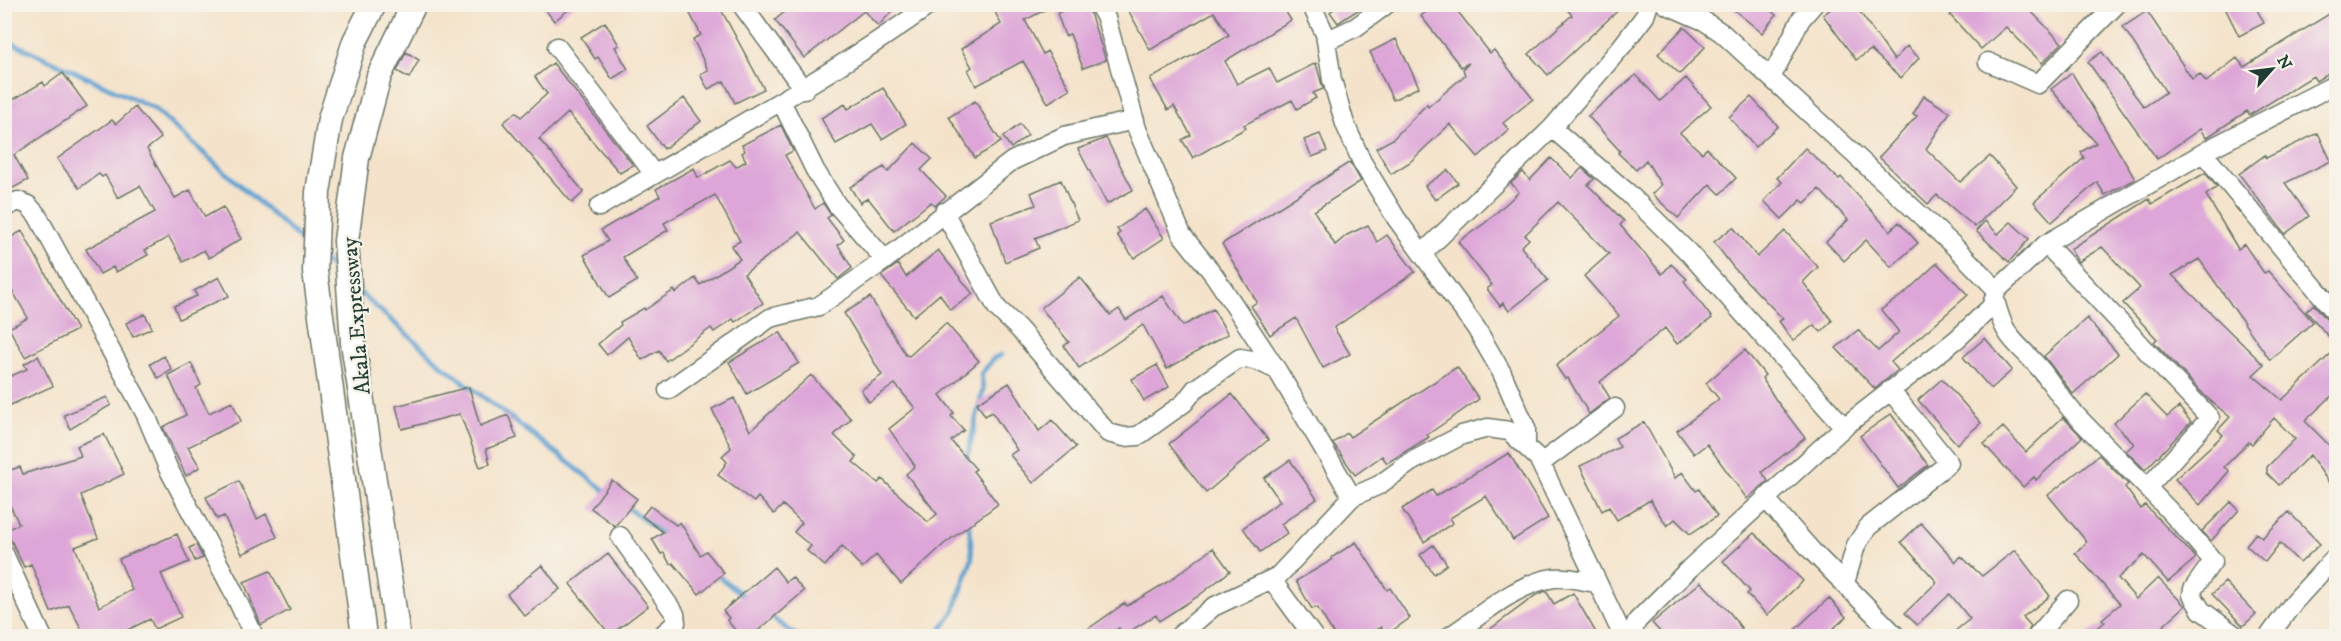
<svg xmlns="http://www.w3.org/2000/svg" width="2341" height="641" viewBox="0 0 2341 641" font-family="'IM FELL DW Pica',serif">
  <rect width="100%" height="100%" fill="#f7f3e8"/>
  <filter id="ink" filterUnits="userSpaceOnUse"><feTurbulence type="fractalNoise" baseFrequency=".0167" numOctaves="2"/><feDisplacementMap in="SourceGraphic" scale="12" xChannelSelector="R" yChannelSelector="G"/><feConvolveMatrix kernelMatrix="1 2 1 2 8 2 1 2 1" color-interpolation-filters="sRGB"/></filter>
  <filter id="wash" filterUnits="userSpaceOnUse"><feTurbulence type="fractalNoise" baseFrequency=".008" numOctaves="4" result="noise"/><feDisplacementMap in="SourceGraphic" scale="24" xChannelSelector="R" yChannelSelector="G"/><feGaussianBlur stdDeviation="1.35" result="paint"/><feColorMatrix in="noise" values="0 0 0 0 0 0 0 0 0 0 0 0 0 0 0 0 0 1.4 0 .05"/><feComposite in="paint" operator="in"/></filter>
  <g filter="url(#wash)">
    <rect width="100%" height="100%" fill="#f4e3ca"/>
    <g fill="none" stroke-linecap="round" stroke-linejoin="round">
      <path stroke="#5da1d2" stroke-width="5" d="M4 39 153 108 309 247
        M323 260 341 275
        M357 290 443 366 608 493
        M966 463 983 389 981 374 994 358 1001 355
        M625 506 666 536
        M714 573 747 598
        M768 615 797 636
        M937 636 954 611 972 558 969 520"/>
    </g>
    <g id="blocks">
      <path fill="#dda5d8" d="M541 4H576L554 21Z
        M685 4H718L764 89 735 103 724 81 708 89 700 74 708 70 693 39 701 35Z
        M794 4H899L878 26 864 11 804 58 775 20Z
        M991 4H1057L1025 20 1043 54 1047 51 1070 89 1048 103 1023 61 976 86 968 70 972 67 961 49 1001 24Z
        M1080 4H1087L1106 60 1083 68 1070 34 1065 36 1057 13Z
        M1125 4H1281L1291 20 1225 61 1237 84 1269 68 1277 83 1316 63 1323 89 1313 93 1316 98 1297 109 1292 100 1244 125 1246 128 1193 158 1182 140 1191 135 1174 106 1168 110 1150 79 1229 35 1214 12 1150 50Z
        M1341 4H1367L1338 23 1330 12Z
        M1436 4H1452L1490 53 1494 50 1533 99 1503 123 1509 130 1478 157 1450 124 1410 162 1391 174 1376 148 1393 139 1427 104 1428 107 1465 75 1463 69 1469 63 1461 67 1421 16Z
        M1562 4H1625L1548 75 1529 54 1572 15Z
        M1727 4H1763L1776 15 1762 33Z
        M1837 4H1854L1894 60 1907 46 1919 58 1901 78 1871 50 1856 60 1823 15Z
        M1962 4H2024L2062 43 2042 63 2006 27 1981 49 1950 15Z
        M2223 4H2254L2264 23 2239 36Z
        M2337 9V68L2316 81 2313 76 2250 115 2247 111 2206 138 2200 129 2157 159 2088 62 2102 52 2144 107 2166 92 2123 27 2147 11 2192 79 2200 74 2206 82 2237 58 2244 67Z
        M605 22 619 45 615 47 628 69 612 79 598 57 595 59 581 37Z
        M1684 27 1705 47 1680 74 1658 54Z
        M1396 39 1419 87 1393 100 1370 52Z
        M406 52 419 60 409 78 397 71Z
        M553 63 633 165 620 173 568 113 539 139 584 192 572 203 503 123 516 112 521 117 547 94 535 77Z
        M63 73 87 106 14 155 28 180 4 193V105L43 82 45 86Z
        M2072 73 2135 179 2105 195 2097 182 2052 222 2034 202 2084 158 2081 152 2096 143 2051 89Z
        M1636 75 1660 101 1686 78 1711 106 1680 133 1702 153 1707 148 1736 178 1720 194 1710 184 1678 218 1652 194 1661 185 1646 160 1636 170 1618 153 1620 151 1588 116Z
        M883 88 906 124 882 139 872 124 836 144 821 118 845 104 848 109Z
        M1924 96 1950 112 1926 149 1960 182 1990 156 2016 186 1975 227 1937 195 1928 204 1879 157 1917 116 1913 114Z
        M1751 97 1778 126 1755 147 1729 117Z
        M684 98 701 121 664 149 647 126Z
        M975 101 1001 142 975 158 949 117Z
        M135 107 161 138 147 149 175 198 190 190 205 217 223 207 241 239 209 258 204 250 183 262 169 237 145 250 148 255 116 272 113 267 100 274 86 249 155 212 140 186 118 198 105 175 102 177 99 174 79 188 57 159 112 120 116 124Z
        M1020 124 1028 135 1011 148 1003 137Z
        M781 125 793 151 785 155 815 209 823 203 831 215 827 218 844 240 838 245 852 268 838 279 800 232 744 274 763 303 735 322 733 319 714 332 711 328 666 361 659 350 642 360 628 337 607 355 598 344 621 325 620 322 644 308 645 310 674 290 676 293 695 278 700 285 740 259 731 246 740 241 715 195 664 223 668 230 623 257 637 281 609 298 584 255 608 241 601 230 660 196 656 189 694 168 698 178 730 160 736 167 746 161 742 153 745 151 742 145Z
        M2318 133 2331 161 2285 183 2309 216 2285 234 2239 174 2265 155 2266 158Z
        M1320 134 1327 151 1312 157 1304 140Z
        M1106 138 1133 190 1107 204 1078 149Z
        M915 143 932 159 921 170 946 196 935 206 931 202 894 231 868 198 860 203 850 187 884 167 888 172Z
        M1805 148 1839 179 1841 177 1890 231 1899 222 1918 243 1891 267 1866 240 1844 261 1826 242 1848 220 1819 189 1805 203 1801 200 1782 219 1764 201 1782 182 1777 178Z
        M1551 158 1572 178 1582 168 1594 179 1588 185 1624 221 1620 225 1662 274 1671 264 1687 279 1684 281 1712 318 1677 344 1665 328 1600 382 1610 398 1589 414 1568 378 1565 379 1556 366 1619 316 1584 276 1609 254 1558 202 1525 235 1529 239 1521 247 1548 280 1509 311 1503 303 1500 306 1487 289 1492 285 1458 242 1485 223 1519 192 1511 183 1523 172 1530 180Z
        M1350 162 1361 181 1314 211 1335 245 1347 235 1368 225 1377 242 1387 235 1415 272 1334 328 1350 354 1323 368 1296 318 1270 335 1251 306 1257 302 1222 244Z
        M1448 170 1458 183 1435 200 1425 186Z
        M2205 173 2217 187 2206 195 2238 249 2244 244 2264 273 2268 271 2313 322 2270 360 2199 259 2172 275 2264 365 2253 375 2282 400 2337 348V391L2305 421 2337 453V494L2310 455 2279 485 2267 473V467L2295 439 2274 418 2252 444 2249 442 2224 467 2229 471 2200 505 2175 479 2223 435 2218 430 2230 417 2206 397 2154 342 2157 339 2123 303 2140 288 2102 247 2078 262 2070 249 2149 199 2152 204Z
        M1061 180 1078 220 1035 238 1039 248 1005 262 991 221 1036 205 1031 193Z
        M1145 209 1164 238 1134 258 1117 235 1120 233 1117 229Z
        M1985 221 1998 234 2011 222 2029 239 2009 262 1976 231Z
        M1733 227 1757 257 1785 231 1818 267 1803 282 1832 321 1821 332 1814 325 1793 341 1779 321 1783 319 1733 267 1714 242Z
        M22 231 77 330 25 357 9 328 28 318 4 276V241Z
        M938 250 973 294 950 310 940 294 914 316 881 276 898 264 906 277Z
        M1937 263 1968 295 1891 362 1898 370 1875 389 1836 348 1858 330 1878 351 1899 332 1881 310 1905 293Z
        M219 277 229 296 179 319 174 306 197 296 194 291Z
        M1080 277 1110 315 1119 309 1126 320 1163 296 1183 326 1213 309 1228 334 1167 369 1143 325 1079 368 1064 346 1069 342 1041 308Z
        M870 297 906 355 909 356 946 323 979 361 940 395 954 413 951 416 964 430 951 441 976 469 973 471 998 504 944 544 901 584 876 555 862 568 842 546 825 566 807 551 811 546 794 532 802 523 783 505 774 514 758 497 754 502 718 475 727 462 722 456 731 448 712 409 734 398 750 431 811 375 851 419 834 435 857 457 853 462 878 483 882 479 928 522 937 514 906 474 915 466 889 429 915 408 895 384 869 402 861 390 882 375 844 313Z
        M2314 304 2328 321 2337 324V346L2306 311Z
        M145 314 152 328 133 337 126 323Z
        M2087 318 2118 354 2073 394 2044 356Z
        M780 332 799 363 747 394 729 362Z
        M1985 338 2012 370 1991 389 1963 357Z
        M1745 350 1765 375 1762 378 1776 400 1805 438 1762 472 1768 481 1747 499 1707 444 1694 454 1677 431 1719 399 1706 383Z
        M38 356 53 386 4 408V379L27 369 24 364Z
        M164 356 172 370 158 378 150 364Z
        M191 363 201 385 196 388 209 413 232 402 241 421 188 447 200 467 186 476 163 427 186 415 168 375Z
        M1157 365 1169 387 1144 401 1132 379Z
        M1457 367 1479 399 1427 435 1429 437 1387 463 1382 456 1355 475 1333 443 1347 433 1350 437Z
        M1942 379 1981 423 1957 444 1918 400Z
        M1009 383 1039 431 1052 420 1076 447 1033 483 1010 455 1017 450 992 412 985 416 977 403Z
        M469 387 480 426 508 415 517 438 486 449 490 464 480 467 460 414 402 429 396 406Z
        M1232 394 1268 440 1206 493 1169 444Z
        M2145 394 2167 417 2179 407 2191 422 2145 470 2126 451 2134 444 2114 423Z
        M107 397 111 405 70 429 64 415Z
        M1891 414 1928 465 1898 488 1860 436Z
        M2063 417 2082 437 2036 480 2034 477 2023 487 1984 444 2003 427 2026 452Z
        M1644 422 1675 478 1682 472 1696 491 1699 489 1717 516 1690 534 1675 519 1667 526 1650 500 1617 520 1609 507 1602 511 1580 466 1620 447 1615 438Z
        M104 434 124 474 81 495 98 538 75 547 99 607 132 590 119 559 177 534 189 562 161 574 181 617 155 629 150 619 115 636H85L69 605 51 612 31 564 24 567 6 530 19 524 4 493V472L20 467 23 474 81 456 77 446Z
        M1509 453 1548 518 1513 540 1486 496 1450 518 1453 523 1424 542 1402 509 1432 490 1436 496Z
        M2099 455 2128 484 2125 487 2141 509 2145 505 2196 558 2168 582 2144 555 2118 578 2136 599 2158 578 2185 606 2152 636H2085L2105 622 2102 619 2120 604 2075 553 2087 542 2048 495Z
        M1290 460 1317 499 1281 524 1287 533 1260 552 1243 528 1280 501 1264 478Z
        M612 480 637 499 615 526 591 508Z
        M239 481 257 519 266 514 277 537 242 554 224 516 217 519 206 497Z
        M2231 502 2239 510 2211 541 2202 531Z
        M650 506 676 525 680 522 700 555 706 551 724 573 699 594 673 563 670 564 664 553 661 554 652 539 663 532 642 516Z
        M2289 512 2320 544 2300 563 2280 543 2265 562 2246 545 2256 533 2262 538Z
        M1921 523 1956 562 1961 556 1982 576 2015 550 2050 596 2023 617 2031 626 2026 636H1949L1970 619 1950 594 1917 625 1905 613 1937 582 1901 542Z
        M1754 533 1803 581 1767 615 1747 594 1750 591 1723 561Z
        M1356 542 1387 590 1390 588 1410 618 1386 635 1381 627 1365 636H1335L1317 607 1312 609 1296 581 1332 560 1331 558Z
        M196 545 203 558 195 561 189 548Z
        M1433 545 1447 564 1434 574 1420 555Z
        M1213 548 1230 571 1197 597 1159 621 1156 615 1124 635 1119 628 1106 636H1078L1125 603 1127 606 1169 581Z
        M608 554 648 606 610 635 570 584Z
        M542 565 560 589 525 616 507 594Z
        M774 567 786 582 792 577 804 591 752 636H740L727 620 729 618 723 611Z
        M270 571 290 610 261 625 244 582Z
        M1701 582 1731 614 1747 636H1664L1652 623Z
        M2225 582 2256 614 2243 626 2212 594Z
        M1546 591 1554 604 1573 593 1598 636H1481L1536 595Z
        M1829 598 1846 617 1825 636H1788Z"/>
    </g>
  </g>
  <g filter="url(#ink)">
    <use href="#blocks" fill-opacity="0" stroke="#6a7768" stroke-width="1.5"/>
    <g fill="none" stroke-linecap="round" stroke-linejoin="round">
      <g stroke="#6a7768" stroke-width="21">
        <path id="minor" d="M741 4 804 90
          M1098 4 1106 18 1137 129 1182 235 1214 275 1277 370 1352 497
          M1311 4 1325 34 1332 80 1345 124 1362 162 1396 218 1476 328 1502 373 1526 428V445
          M1665 4 1704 21 1722 33 1953 245 1997 290
          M1326 41 1356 27 1387 4
          M557 47 654 174
          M1988 62 2038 84 2117 4
          M1771 78 1801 19 1814 4
          M781 101 815 170 837 205 885 260
          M1552 128 1628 193 1689 253 1844 427
          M2204 154 2336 313
          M599 207C711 140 825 81 931 4
          M4 208 18 201 28 205 37 215 146 415 168 468 232 589 254 636
          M944 212 997 308 1019 329 1108 433 1124 437 1138 436 1184 403 1195 389 1240 358 1258 361 1277 370
          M2046 244 2210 418 2147 488
          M1423 253 1552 128 1622 46 1645 16 1649 4
          M1995 300C2006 343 2016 340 2042 371 2052 384 2061 398 2072 411 2119 461 2170 507 2213 561L2193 589 2192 595 2201 610 2236 636
          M668 390 770 318 819 306 885 260 1012 161 1064 136 1135 120
          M1541 463 1615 408
          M1765 498 1812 551 1896 636
          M620 536 675 614 676 623 661 636
          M4 554 42 636
          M1272 580 1313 636
          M1845 583 1856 545 1868 527 1949 463 1890 390
          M1179 636 1213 607 1278 576 1352 497 1379 485 1411 462 1462 435 1488 428 1509 431 1538 458 1623 636
          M1450 636C1481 616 1516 583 1554 578 1567 576 1583 581 1596 583
          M1631 636 1637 621 1690 568 1844 427 1957 339 1991 307 1997 290 2046 244 2215 146 2336 84
          M2037 636 2068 600
          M2269 636 2294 602 2336 556"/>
      </g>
      <g stroke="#6a7768" stroke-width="27">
        <path id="major" d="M364 636 315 271 318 192 330 119 355 41 374 4
          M398 636 353 343 346 241 357 158 379 76 414 4"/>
      </g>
      <use href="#minor" stroke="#fff" stroke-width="18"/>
      <use href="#major" stroke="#fff" stroke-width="24"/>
    </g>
  </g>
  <g text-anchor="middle" stroke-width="4.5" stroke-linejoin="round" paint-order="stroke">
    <g font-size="22" fill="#1f3d34" stroke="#f7f3e8">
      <text transform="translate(355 316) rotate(-95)" y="8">Akala Expressway</text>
    </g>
  </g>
  <rect width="2341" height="641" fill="none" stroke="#f7f3e8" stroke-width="24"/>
  <g transform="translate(2272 69) rotate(62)" stroke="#f7f3e8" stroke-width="4.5" paint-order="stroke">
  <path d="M0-4.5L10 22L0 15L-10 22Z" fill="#1f3d34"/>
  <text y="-9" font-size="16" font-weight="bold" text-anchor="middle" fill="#1f3d34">N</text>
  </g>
</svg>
